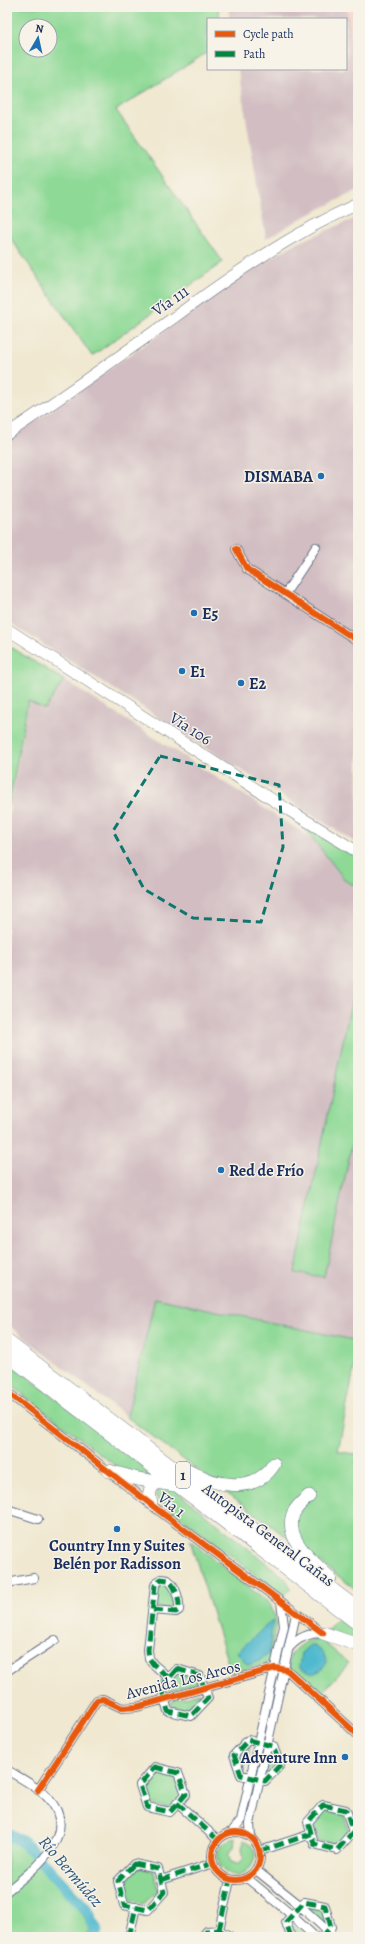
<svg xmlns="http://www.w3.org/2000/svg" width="365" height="1944" font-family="Alegreya,serif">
<rect width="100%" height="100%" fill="#f7f3e8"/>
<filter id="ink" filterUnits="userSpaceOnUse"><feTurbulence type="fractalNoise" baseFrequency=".025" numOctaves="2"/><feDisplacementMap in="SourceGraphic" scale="8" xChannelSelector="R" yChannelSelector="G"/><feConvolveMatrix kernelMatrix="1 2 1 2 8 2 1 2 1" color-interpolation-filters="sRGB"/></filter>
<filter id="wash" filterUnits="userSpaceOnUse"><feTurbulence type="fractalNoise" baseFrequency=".012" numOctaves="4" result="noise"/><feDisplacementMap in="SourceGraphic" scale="16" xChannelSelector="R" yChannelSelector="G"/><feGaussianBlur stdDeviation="0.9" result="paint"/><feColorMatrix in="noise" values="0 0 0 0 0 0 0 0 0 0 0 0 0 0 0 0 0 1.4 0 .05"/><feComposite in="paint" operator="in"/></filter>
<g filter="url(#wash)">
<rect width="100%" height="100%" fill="#f0e8d0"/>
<path fill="#f7d0ca" d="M347 7H358V105L354 67Z"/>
<path fill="#d2bec2" d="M228 7H347L358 105V190L298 220 266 239 238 69H346V19H230Z
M358 217V844L7 621V441L253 269 293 245Z
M64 680 358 868V1341L156 1298 127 1417 7 1324V824L29 701 45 708Z"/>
<path fill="#8dd995" stroke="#54847a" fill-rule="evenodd" d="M7 7H218L220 19H208V52L116 110 223 262 92 356 7 233ZM26 26H50V50H26Z
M7 645 64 680 45 709 28 701 9 805H7Z
M300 822 358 858 357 884H350L345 880Z
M358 969V1115L324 1277 295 1273Z
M155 1298 358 1341V1364H355L338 1451 358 1455 356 1463 358 1466V1591L127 1417Z
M7 1361 160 1478 122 1471 7 1382Z
M157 1485 174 1489 285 1578 291 1588 283 1596 156 1498Z
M190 1540 270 1604 277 1623 269 1663 231 1673Z
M165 1582 172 1588 175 1609 155 1607 158 1585Z
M338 1618 358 1632V1642L327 1630Z
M312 1640H321L349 1663 319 1696C311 1688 300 1681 293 1672 281 1657 299 1643 312 1640Z
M178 1674 196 1678 198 1681 196 1684 169 1691 166 1689 167 1686Z
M199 1693 203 1695V1698L189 1711 174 1707 171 1704 172 1701Z
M249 1745 250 1747 246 1768 244 1770 238 1756Z
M269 1751H271L276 1764 265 1775Z
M157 1771 175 1775 181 1794 169 1808 151 1804 144 1786Z
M325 1810 343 1813 349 1830 337 1845 318 1841 313 1822Z
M7 1829 27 1839 37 1850 83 1915 90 1929 84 1937H7Z
M235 1838 234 1847 228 1854 231 1862 238 1864 244 1858 242 1849 244 1840C271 1854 241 1890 222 1868 218 1863 217 1857 218 1851 221 1843 227 1840 235 1838Z
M135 1867 154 1871 158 1891 143 1904 127 1899 123 1882Z
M309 1906 322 1909 326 1924H324L307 1908Z
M294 1924 309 1937H295L291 1926Z"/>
<path fill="#50b9ce" stroke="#367496" d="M273 1620 269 1654 259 1661 248 1665 237 1652Z
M310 1645H315L324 1655 327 1662C321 1675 308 1676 299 1667L301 1653Z"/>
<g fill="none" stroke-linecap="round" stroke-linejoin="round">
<path stroke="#50b9ce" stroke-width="12" d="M7 1833 24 1843 87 1910 97 1931 92 1937"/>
</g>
</g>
<g filter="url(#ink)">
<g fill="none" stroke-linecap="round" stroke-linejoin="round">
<g stroke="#667086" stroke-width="10">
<path id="minor" d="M236 549 247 569 358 641
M285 594 316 547
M7 1392 158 1510 323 1633
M7 1509 38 1519
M7 1583 34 1578
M153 1610 176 1612 179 1610C180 1601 176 1586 168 1580L161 1579 155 1585 148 1650 149 1658 153 1664 169 1678
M289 1648C298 1637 309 1633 323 1633
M177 1669 200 1676 208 1698 191 1716 168 1711 161 1687Z
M7 1671 55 1640
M248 1740 273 1746 280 1765 265 1781 241 1775 234 1755Z
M155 1767 178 1773 186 1794 170 1812 147 1807 140 1785Z
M7 1770C20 1778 37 1786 48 1798 82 1834 33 1870 7 1891
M38 1790 97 1700 103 1699 122 1708 137 1707 275 1668 287 1670 358 1735
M177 1803 218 1840
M323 1805 346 1810 353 1832 337 1850 314 1844 308 1822Z
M212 1856a24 24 0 1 1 48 0a24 24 0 1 1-48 0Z
M231 1833 241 1820 284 1626 281 1602
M251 1837 250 1824 296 1614
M260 1851 311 1834
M134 1864 158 1869 164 1892 148 1910 124 1905 118 1881Z
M256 1870 296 1902 334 1937
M247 1878 288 1912 315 1937
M161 1880 213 1863
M219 1930 230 1880
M129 1937 136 1907
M202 1937 207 1931 219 1930 231 1937
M291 1937 286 1922 304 1902 325 1906 331 1927 322 1937"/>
</g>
<g stroke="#667086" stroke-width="12">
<path id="secondary" d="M7 434C64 396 120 356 176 316 234 274 292 233 358 204
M7 629 287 809 358 852"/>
</g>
<g stroke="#667086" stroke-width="14">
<path id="trunk" d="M7 1341 358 1609
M7 1355 358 1624
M188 1470C214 1486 255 1495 274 1464
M109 1471 138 1479 174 1485
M309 1496C303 1501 296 1507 293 1514 284 1540 314 1563 330 1578
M151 1503C148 1494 149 1485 160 1482
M323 1633 358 1645"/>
</g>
<use href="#minor" stroke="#fff" stroke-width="8"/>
<use href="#secondary" stroke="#fff" stroke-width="11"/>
<use href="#trunk" stroke="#fff" stroke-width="13"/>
<path stroke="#00873e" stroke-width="5" stroke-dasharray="10 5" stroke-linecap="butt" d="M153 1610 176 1612 179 1610C180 1601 176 1586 168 1580L161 1579 155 1585 148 1650 149 1658 153 1664 169 1678
M177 1669 200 1676 208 1698 191 1716 168 1711 161 1687Z
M248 1740 273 1746 280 1765 265 1781 241 1775 234 1755Z
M155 1767 178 1773 186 1794 170 1812 147 1807 140 1785Z
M177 1803 218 1840
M323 1805 346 1810 353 1832 337 1850 314 1844 308 1822Z
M260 1851 311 1834
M134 1864 158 1869 164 1892 148 1910 124 1905 118 1881Z
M161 1880 213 1863
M219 1930 230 1880
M129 1937 136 1907
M202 1937 207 1931 219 1930 231 1937
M291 1937 286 1922 304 1902 325 1906 331 1927 322 1937"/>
<g stroke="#f7f3e8" stroke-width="8">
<path id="cycleway" d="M236 549 247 569 358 641
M7 1392 158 1510 323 1633
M38 1790 97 1700 103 1699 122 1708 137 1707 275 1668 287 1670 358 1735
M212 1856a24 24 0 1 1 48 0a24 24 0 1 1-48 0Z"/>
</g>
<use href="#cycleway" stroke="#e8590c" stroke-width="6"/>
</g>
</g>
<path fill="none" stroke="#0f766e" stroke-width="3" stroke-dasharray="8 5" stroke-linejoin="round" d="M160 756 279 785 283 847 261 922 193 918 144 889 113 831Z"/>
<g fill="#1f6fb2" stroke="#f7f3e8" stroke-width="1.5">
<circle cx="321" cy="476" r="4"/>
<circle cx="194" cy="613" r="4"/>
<circle cx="182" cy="671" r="4"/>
<circle cx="241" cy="683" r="4"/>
<circle cx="221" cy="1170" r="4"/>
<circle cx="117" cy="1529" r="4"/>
<circle cx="345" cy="1757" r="4"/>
</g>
<g text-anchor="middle" stroke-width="3" stroke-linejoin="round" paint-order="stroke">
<rect fill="#f7f3e8" stroke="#5d6a87" stroke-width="1" x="176" y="1462" width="14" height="26" rx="3"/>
<g font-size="15" font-weight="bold" fill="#1b2f5e">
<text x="183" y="1480">1</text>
</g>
<g font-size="16" fill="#1b2f5e" stroke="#f7f3e8">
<text transform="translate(170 300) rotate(-35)" y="6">Vía 111</text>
<text transform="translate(191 728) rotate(33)" y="6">Vía 106</text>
<text transform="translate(172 1504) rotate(39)" y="6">Vía 1</text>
<text transform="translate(269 1534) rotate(37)" y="6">Autopista General Cañas</text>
<text transform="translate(183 1679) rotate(-14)" y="6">Avenida Los Arcos</text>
</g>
<g font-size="16" font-weight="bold" fill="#1b2f5e" stroke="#f7f3e8" text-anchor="start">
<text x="313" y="482" text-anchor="end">DISMABA</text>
<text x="202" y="619">E5</text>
<text x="190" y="677">E1</text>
<text x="249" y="689">E2</text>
<text x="229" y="1176">Red de Frío</text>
<text x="117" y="1551" text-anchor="middle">Country Inn y Suites<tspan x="117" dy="18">Belén por Radisson</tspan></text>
<text x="337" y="1763" text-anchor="end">Adventure Inn</text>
</g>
<g font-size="17" font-style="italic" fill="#2b5880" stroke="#f7f3e8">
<text transform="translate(71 1871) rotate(49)" y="6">Río Bermúdez</text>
</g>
</g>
<rect width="365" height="1944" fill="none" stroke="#f7f3e8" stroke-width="24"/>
<rect x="207" y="18" width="140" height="52" fill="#f7f3e8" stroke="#9fa5b1"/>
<rect x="215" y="31" width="20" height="6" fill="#e8590c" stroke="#9fa5b1"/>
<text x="243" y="38" font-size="12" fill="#1b2f5e">Cycle path</text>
<rect x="215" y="51" width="20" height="6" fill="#00873e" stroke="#9fa5b1"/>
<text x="243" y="58" font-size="12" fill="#1b2f5e">Path</text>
<g transform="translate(38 38) rotate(9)"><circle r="19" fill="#f7f3e8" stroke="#9fa5b1"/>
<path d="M0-3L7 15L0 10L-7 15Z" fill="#1f6fb2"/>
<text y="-6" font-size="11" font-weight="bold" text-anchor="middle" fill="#1b2f5e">N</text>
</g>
</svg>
